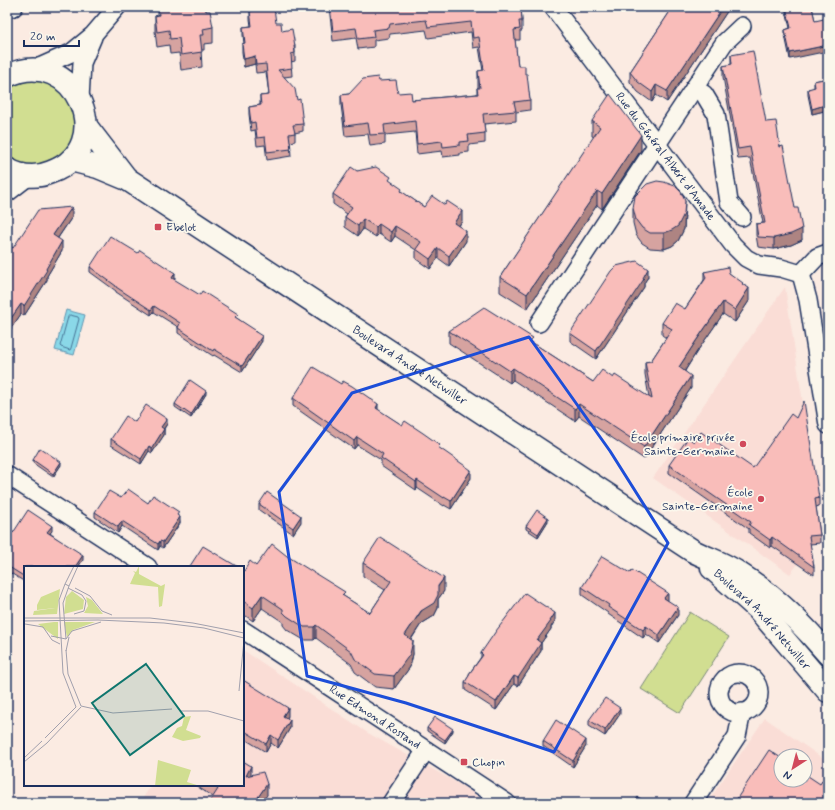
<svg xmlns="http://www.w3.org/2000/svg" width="835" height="810" font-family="Mynerve,sans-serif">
<rect width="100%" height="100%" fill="#fbebe2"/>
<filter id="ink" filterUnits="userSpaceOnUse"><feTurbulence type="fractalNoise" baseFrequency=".025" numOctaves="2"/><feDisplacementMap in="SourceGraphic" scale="8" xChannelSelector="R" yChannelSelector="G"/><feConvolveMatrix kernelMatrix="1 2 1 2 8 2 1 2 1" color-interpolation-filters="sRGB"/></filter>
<g filter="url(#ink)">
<path fill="#faddd6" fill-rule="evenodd" d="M785 287 819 506 815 507 820 543 809 545 814 575 798 564 790 574 653 478Z
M243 650 368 733 459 784 488 803H140L151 785H243Z
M765 718 828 762V803H707ZM781 756H805V780H781Z"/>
<path fill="#d1de91" stroke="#768678" d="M41 79 64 91 76 114 74 140 67 151 45 165 32 166 19 164 7 157V88L15 83Z
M690 612 729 637 680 713 641 689Z"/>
<path fill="#8ad8e8" stroke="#5e94b1" d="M66 310 85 315 74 355 55 350Z"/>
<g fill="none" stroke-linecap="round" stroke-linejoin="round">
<path stroke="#477395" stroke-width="1" d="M70 315 78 317 79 319 71 348 70 350 61 347 60 346 68 317Z"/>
<g stroke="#1b2f5e" stroke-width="20">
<g id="minor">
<path id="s1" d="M553 7 733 245 746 258 759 265 781 268 801 274"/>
<path d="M7 8 14 7"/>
<path d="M33 70 71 53 93 35 117 7"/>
<path d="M694 88 704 94 716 114 729 202 742 217"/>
<path d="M80 99 82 63 93 37"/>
<path d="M7 193 29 176"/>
<path d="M801 274 808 300 828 425"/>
<path d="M801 274 817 257 828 253"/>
<path d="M539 323 724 43 742 26"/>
<path d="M7 475 148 567"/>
<path id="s2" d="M243 630 507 803"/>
<circle cx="739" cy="693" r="20"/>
<path d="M391 803 426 750"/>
<path d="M693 803 737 736 742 712"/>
</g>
</g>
<g stroke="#1b2f5e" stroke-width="25">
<g id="secondary">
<path d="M7 76C75 43 120 147 51 172 37 178 21 177 7 169"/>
<path d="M86 126 126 178"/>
<path id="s3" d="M71 160 98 167 127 179 693 551C709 559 726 564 740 574 775 596 802 623 828 654"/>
<path id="s4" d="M712 568 758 609 828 691"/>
</g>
</g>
<use href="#minor" stroke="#fbf7ec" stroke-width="17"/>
<use href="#secondary" stroke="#fbf7ec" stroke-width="22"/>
</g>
<path fill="#d6a3a0" stroke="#1b2f5e" d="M158 7H205L206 11 213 27V43L204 44V50H201L202 67 181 70 179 53 170 54 169 45 157 47 155 31V16L158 15Z
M329 7H521L522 21V31H520V40H515L518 66 525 74 530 100V110L516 112V121L484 124 485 133V143L469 145V152L460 153V155L443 157 442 151 417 154 415 132 385 135V144L370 146 368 134 345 136 341 105V95L349 94 379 81 398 93 412 100 477 94V88H478V71H483L479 47 473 48 471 32 428 38 426 30 390 34 389 38 374 40V47L358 49 356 38 333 41Z
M673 7H730L667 102 656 95 652 102 638 92 630 82V72Z
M785 7H812L815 21 790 59 785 35V30L790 28Z
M250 11 276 23 295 46V61L291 62 292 76 284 77 303 124V131L295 133V141L290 142 291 156 267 160 265 145 257 146 255 130 251 131 249 114V107L260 105V96L269 95 266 72 256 73 255 64 244 67 242 52V44H244L243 35V27L251 26 250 19Z
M731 55 766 122 780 147 802 240 791 245 774 249 758 247 756 235V224L763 223 750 158 738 159 723 77V66L731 65Z
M828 78V110L812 114 808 95V89L814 88V81Z
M592 121 641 150 602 209 597 205 527 309 500 292V277L594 137 592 136Z
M357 171 391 182 402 192 424 207 462 221 459 226 466 241 449 266 438 258 430 269 416 259V250L395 236 391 242 379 234 376 237 363 229 358 236 345 227V217L347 214 333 204V194Z
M633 208 685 216 684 229 678 241 672 246 664 249 650 248 642 243 636 235 633 223Z
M72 217 58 238 62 251 47 276V280L24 316 21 314 7 334V343V250L13 248Z
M90 267 175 278 174 280 238 319 255 331 262 341 242 372 214 355 213 356 178 333V327L154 312 151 315 116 292V291L90 272Z
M704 272 729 273 743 285 749 301 735 322 723 314 696 353 685 371 691 388 644 459 579 416 575 421 513 380 510 383 449 343V331L533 343 593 382 613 378 649 397 645 374V362L651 361 666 338 662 335V323L685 309 704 280Z
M648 277 644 283V287L596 359 570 341V333Z
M206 394 191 418 175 407V404Z
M293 398 378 410 440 449 471 478 451 509 444 505V506L417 488 416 490 381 466V460L357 445 354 449 293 406Z
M135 422 167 424 164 429V435L152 453 149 451 141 464 111 445V439Z
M694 442 819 498V506L816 507 820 535V543L810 544 814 567V575L772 546 770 548 749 533V529L669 473V465Z
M33 460 61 465 53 477 33 463Z
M121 498 148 503 179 517 180 523 163 548 160 546 158 550 122 526 118 533 95 517V512Z
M259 504 301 522 293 534 259 510Z
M548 521 538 537 526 529V526Z
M52 531 50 533 83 560 78 567H25V582L9 572 7 575 13 533Z
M287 556 345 597 370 613 385 590 363 576V563L444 591 438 599V608L434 616 421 624 411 640 413 654 410 667 394 689 375 687 355 672 351 664 316 638 314 640H304L287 630 283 625V622L262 608 253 621 243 614V570L244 571 256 566Z
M582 587 668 601 678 615 659 643 646 634 643 638 608 614V613L582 595Z
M555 621 551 627V629L541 643V651L518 686 514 684 496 710 465 690V682L469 676V674L481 657V653Z
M243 680 288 716 287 718 290 728 278 748 271 743 266 752 243 738Z
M620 714 605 736 589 726V720Z
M427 728 453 731 445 743 427 731Z
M543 741 586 746 573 767 543 746Z
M251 774 267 795 213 797 195 785H243Z"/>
<path fill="#ae8482" stroke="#1b2f5e" d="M723 7H730L667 102V91Z
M828 45V51L790 59V53Z
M255 56V64L244 67V59Z
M656 85V95L652 102V92Z
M828 104V110L812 114V109Z
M641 135V150L602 209V194Z
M597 191V205L527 309V294Z
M685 201 684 229 678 241 672 246 664 249V233Z
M72 207V217L53 245V235Z
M462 211V221L454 233V223Z
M363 219V229L358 236V226Z
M379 224V234L376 237V227Z
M395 226V236L391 242V232Z
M802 229V240L791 245 774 249V238Z
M466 231V241L449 266V256Z
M62 241V251L47 276V280L24 316V306Z
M438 248V258L430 269V259Z
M648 269V277L644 283V287L596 359V351Z
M175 273V278L172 284V278Z
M749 288V301L735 322V310Z
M723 302V314L696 353 679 380V367L696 341Z
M21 304V314L7 334V343V324Z
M154 306V312L151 315V310Z
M262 336V341L242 372V366Z
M513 368V380L510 383V371Z
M691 376V388L644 459V447Z
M206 391V394L191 418V415Z
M378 404V412L376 408Z
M579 404V416L575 421V409Z
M167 419V424L161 432V427Z
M164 429V435L152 453V448Z
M357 437V445L354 449V441Z
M149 446V451L141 464V459Z
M61 462V465L53 477V474Z
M471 470V478L451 509V501Z
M417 480V488L416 490V482Z
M301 516V522L293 534V528Z
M180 517V523L163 548V542Z
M548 518V521L538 537V534Z
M122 521V526L118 533V527Z
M52 526V531L47 537V532Z
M772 537V546L770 548V540Z
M160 541V546L158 550V544Z
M83 555V560L78 567H75Z
M9 567V572L7 575V570Z
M444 578V591L438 599V608L434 616 421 624 405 648V635Z
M668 593V601L664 598Z
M262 595V608L253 621V608Z
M678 607V615L659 643V635Z
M555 613V621L551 627V629L541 643V651L518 686V678L537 640Z
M316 625V638L314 640V627Z
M646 626V634L643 638V630Z
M413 641V654L410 667 394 689V676Z
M514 676V684L496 710V702Z
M288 708V716L283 724V716Z
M620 708V714L605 736V730Z
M290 720V728L278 748V740Z
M453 729V731L445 743V740Z
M271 735V743L266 752V744Z
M586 740V746L573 767V761Z
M9 741V747L7 750V744Z
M251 766V777L246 776Z
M267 784V795L261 803H254Z"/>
<path fill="#f9bdba" stroke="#1b2f5e" d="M158 7H205L206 11H210L213 27 203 29 204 35H200L202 52 181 55 179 38 170 39 169 30 157 32 155 16 159 15Z
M330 7H521L522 21H519L520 29 514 30 518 66H525V74H527L530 100 514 102 516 111 483 114 485 133 468 135 469 141 460 142V145L443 147 442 141 417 144 415 121 384 125 385 134 370 135 368 123 345 126 341 95 349 94 363 79 378 77 379 81 396 80 398 93 411 92 412 100 478 94 477 88H480L478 71 484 70 479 37 473 38 471 22 428 27 426 20 390 24 389 28 373 30 374 37 358 39 356 28 333 31Z
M673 7H723L667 91 656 85 652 92 638 82 630 72Z
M786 7H812L815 21 828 18V45L790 53 785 30 791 28Z
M274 8 276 23H281L282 31 292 29 295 46H294L295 53 291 54 292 68 278 70 295 89 297 100 300 99 303 124 293 125 295 133 289 134 291 149 267 152 265 137 257 138 255 122 251 123 249 107 261 105 260 96 269 95 266 64 256 65 255 56 244 59 242 44 245 43 243 27 252 26 250 11Z
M753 51 766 122 776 121 780 147 783 146 795 208H798L802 229 791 234 774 238 758 237 756 224 765 223 750 147 738 149 723 66 732 64 731 55Z
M828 78V104L812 109 808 89 815 87 814 81Z
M610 94 641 135 602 194 597 191 527 294 500 277 600 127 592 121Z
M351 167 357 171 376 167 391 177 389 180 402 189 401 191 424 207 432 196 445 205 447 201 462 211 454 223 466 231 449 256 438 248 430 259 416 249 421 242 395 226 391 232 379 224 376 227 363 219 358 226 345 217 352 207 333 194Z
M657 181 664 182 675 186 681 192 685 201 684 214 678 226 672 230 664 233H650L642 228 636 220 633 208 635 196 647 184Z
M72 207 53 235 62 241 46 269 47 270 24 306 21 304 7 324V250L10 246 13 248 38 210Z
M110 236 138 253 140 250 149 256 175 273 172 278 200 295 202 291 216 300 238 314 235 317 255 330 254 331 262 336 242 366 214 349 213 351 178 328 180 323 154 306 151 310 116 287V286L90 267Z
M637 261 648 269 643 278 644 279 596 351 570 333 611 271 616 266Z
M728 267 729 273 743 283 742 284 749 288 735 310 723 302 696 341 679 367 691 376 644 447 579 404 575 409 513 368 510 371 449 331 484 307 533 338 530 341 593 382 602 370 613 378 615 375 652 399 645 362 651 361 672 329 662 323 675 303 685 309 706 278 704 272Z
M313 367 341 384 343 381 352 386 378 404 376 408 402 425 405 421 423 433 440 445 438 447 471 470 451 501 444 497V498L417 480 416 482 381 458 383 454 357 437 354 441 293 398Z
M190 380 206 391 191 415 175 404Z
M804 401 819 498 815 499 820 535 809 536 814 567 772 537 770 540 749 525 751 522 669 465 688 438 694 442 701 432 753 468 791 414 796 418Z
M146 405 167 419 161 427 164 429 152 448 149 446 141 459 111 439 126 416 135 422Z
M40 448 61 462 53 474 33 460Z
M128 489 148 503 153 495 179 512 177 515 180 517 163 542 160 541 158 544 122 521 118 527 95 512 109 491 121 498Z
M267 492 301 516 293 528 259 504Z
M28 510 52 526 47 532 83 555 75 567H53L51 566 50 567H25V577L9 567 7 570V533L9 530 13 533Z
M537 510 548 518 538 534 526 526Z
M380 537 444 578 438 586V595L434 603 421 611 405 635 413 641 410 654 394 676 375 674 355 659 351 651 316 625 314 627H304L287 616 283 612V609L262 595 253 608 243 601V570L244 571 250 561 256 566 272 544 287 556 345 592 342 595 370 613 391 581 363 563Z
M203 546 238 567H191L190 566Z
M602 556 630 573 632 570 668 593 664 598 678 607 659 635 646 626 643 630 608 607 609 605 582 587Z
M525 593 555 613 550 621H551L537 640 541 643 518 678 514 676 496 702 465 682 470 674H469L483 655 481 653 496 631Z
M243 680 288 708 283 716 290 720 278 740 271 735 266 744 243 730Z
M605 698 620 708 605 730 589 720Z
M435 717 453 729 445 740 427 728Z
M556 720 586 740 573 761 543 741Z
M769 750 781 758V780H805V774L820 784 828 772V803H734Z
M243 761 251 766 246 776 263 772 267 784 254 803H209L218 789 212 785H243Z
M638 797 647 803H634Z"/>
</g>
<path fill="none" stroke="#1d4ed8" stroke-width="3" stroke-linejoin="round" d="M529 337 610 451 668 543 554 752 406 703 307 676 279 492 352 393Z"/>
<g fill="#d1495b" stroke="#fbf7ec" stroke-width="1.5">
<rect x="154" y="223" width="8" height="8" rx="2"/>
<circle cx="743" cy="444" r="4"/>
<circle cx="761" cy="499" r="4"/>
<rect x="460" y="758" width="8" height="8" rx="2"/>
</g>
<g text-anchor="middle" stroke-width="3.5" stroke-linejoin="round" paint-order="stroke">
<g font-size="12" fill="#1b2f5e" stroke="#fbf7ec">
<text dy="4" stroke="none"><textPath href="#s1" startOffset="187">Rue du Général Albert d'Amade</textPath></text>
<text dy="4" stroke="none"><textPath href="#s3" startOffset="398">Boulevard André Netwiller</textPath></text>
<text dy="4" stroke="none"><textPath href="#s4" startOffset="72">Boulevard André Netwiller</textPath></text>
<text dy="4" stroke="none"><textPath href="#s2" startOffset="158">Rue Edmond Rostand</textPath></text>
</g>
<g font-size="12" fill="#1b2f5e" stroke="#fbf7ec" text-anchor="start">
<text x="166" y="231">Ebelot</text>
<text x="735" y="441" text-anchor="end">École primaire privée<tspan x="735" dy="14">Sainte-Germaine</tspan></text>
<text x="753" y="496" text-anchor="end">École<tspan x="753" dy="14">Sainte-Germaine</tspan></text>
<text x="472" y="766">Chopin</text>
</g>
</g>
<g transform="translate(24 566)">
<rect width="220" height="220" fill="#fbebe2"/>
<path d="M115 0V8L137 20 141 18 138 40 135 41 134 21 106 18 111 7 109 5 112 6ZM36 23 33 48 9 49 10 45 31 42 13 44V39L17 31ZM48 25 60 34 59 43 40 48 42 31ZM62 31 68 34 79 48 60 47 64 40ZM34 56V73L14 58 30 56ZM40 56H71L49 64 43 71ZM167 150 162 164 177 170 176 172 159 175 148 171 153 162 158 160 160 151ZM134 194 167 204 163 216 176 220H131Z" fill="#d1de91"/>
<path fill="none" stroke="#a1a0ad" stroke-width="1" d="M41 18 50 0M45 20 54 0M44 22 58 29 62 35 60 45 50 48M51 22 66 30 78 45 88 49M0 52H126L169 57 220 67M0 55 74 54 140 57 180 62 220 72M1 58 19 61 28 74 36 78M27 70 42 73 48 65 77 56M42 73 39 37 45 20 41 18 35 34 39 107 52 141M42 84 44 108 57 140M42 85 45 71M215 125 220 74M57 140 89 147 148 143M156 145H184L220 155M21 172 52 141M0 192 18 175M0 196 23 177 57 141"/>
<path fill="#0f766e" fill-opacity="0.15" stroke="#0f766e" stroke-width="2" d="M122 98 160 150 106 189 68 137Z"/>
<rect width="220" height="220" fill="none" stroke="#1b2f5e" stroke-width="2"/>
</g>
<rect width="835" height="810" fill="none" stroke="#fbf7ec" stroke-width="24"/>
<rect x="12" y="12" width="811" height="786" fill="none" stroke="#1b2f5e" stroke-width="1.5" filter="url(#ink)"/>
<g transform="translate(793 768) rotate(216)"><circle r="19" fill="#fbf7ec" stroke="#a1a7b3"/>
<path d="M0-3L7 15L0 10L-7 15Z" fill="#d1495b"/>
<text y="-6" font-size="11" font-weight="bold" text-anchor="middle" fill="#1b2f5e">N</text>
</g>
<path d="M24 40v6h55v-6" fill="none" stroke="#1b2f5e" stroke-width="2"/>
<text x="30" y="40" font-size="12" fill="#1b2f5e" stroke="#fbf7ec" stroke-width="3" paint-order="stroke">20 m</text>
</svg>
